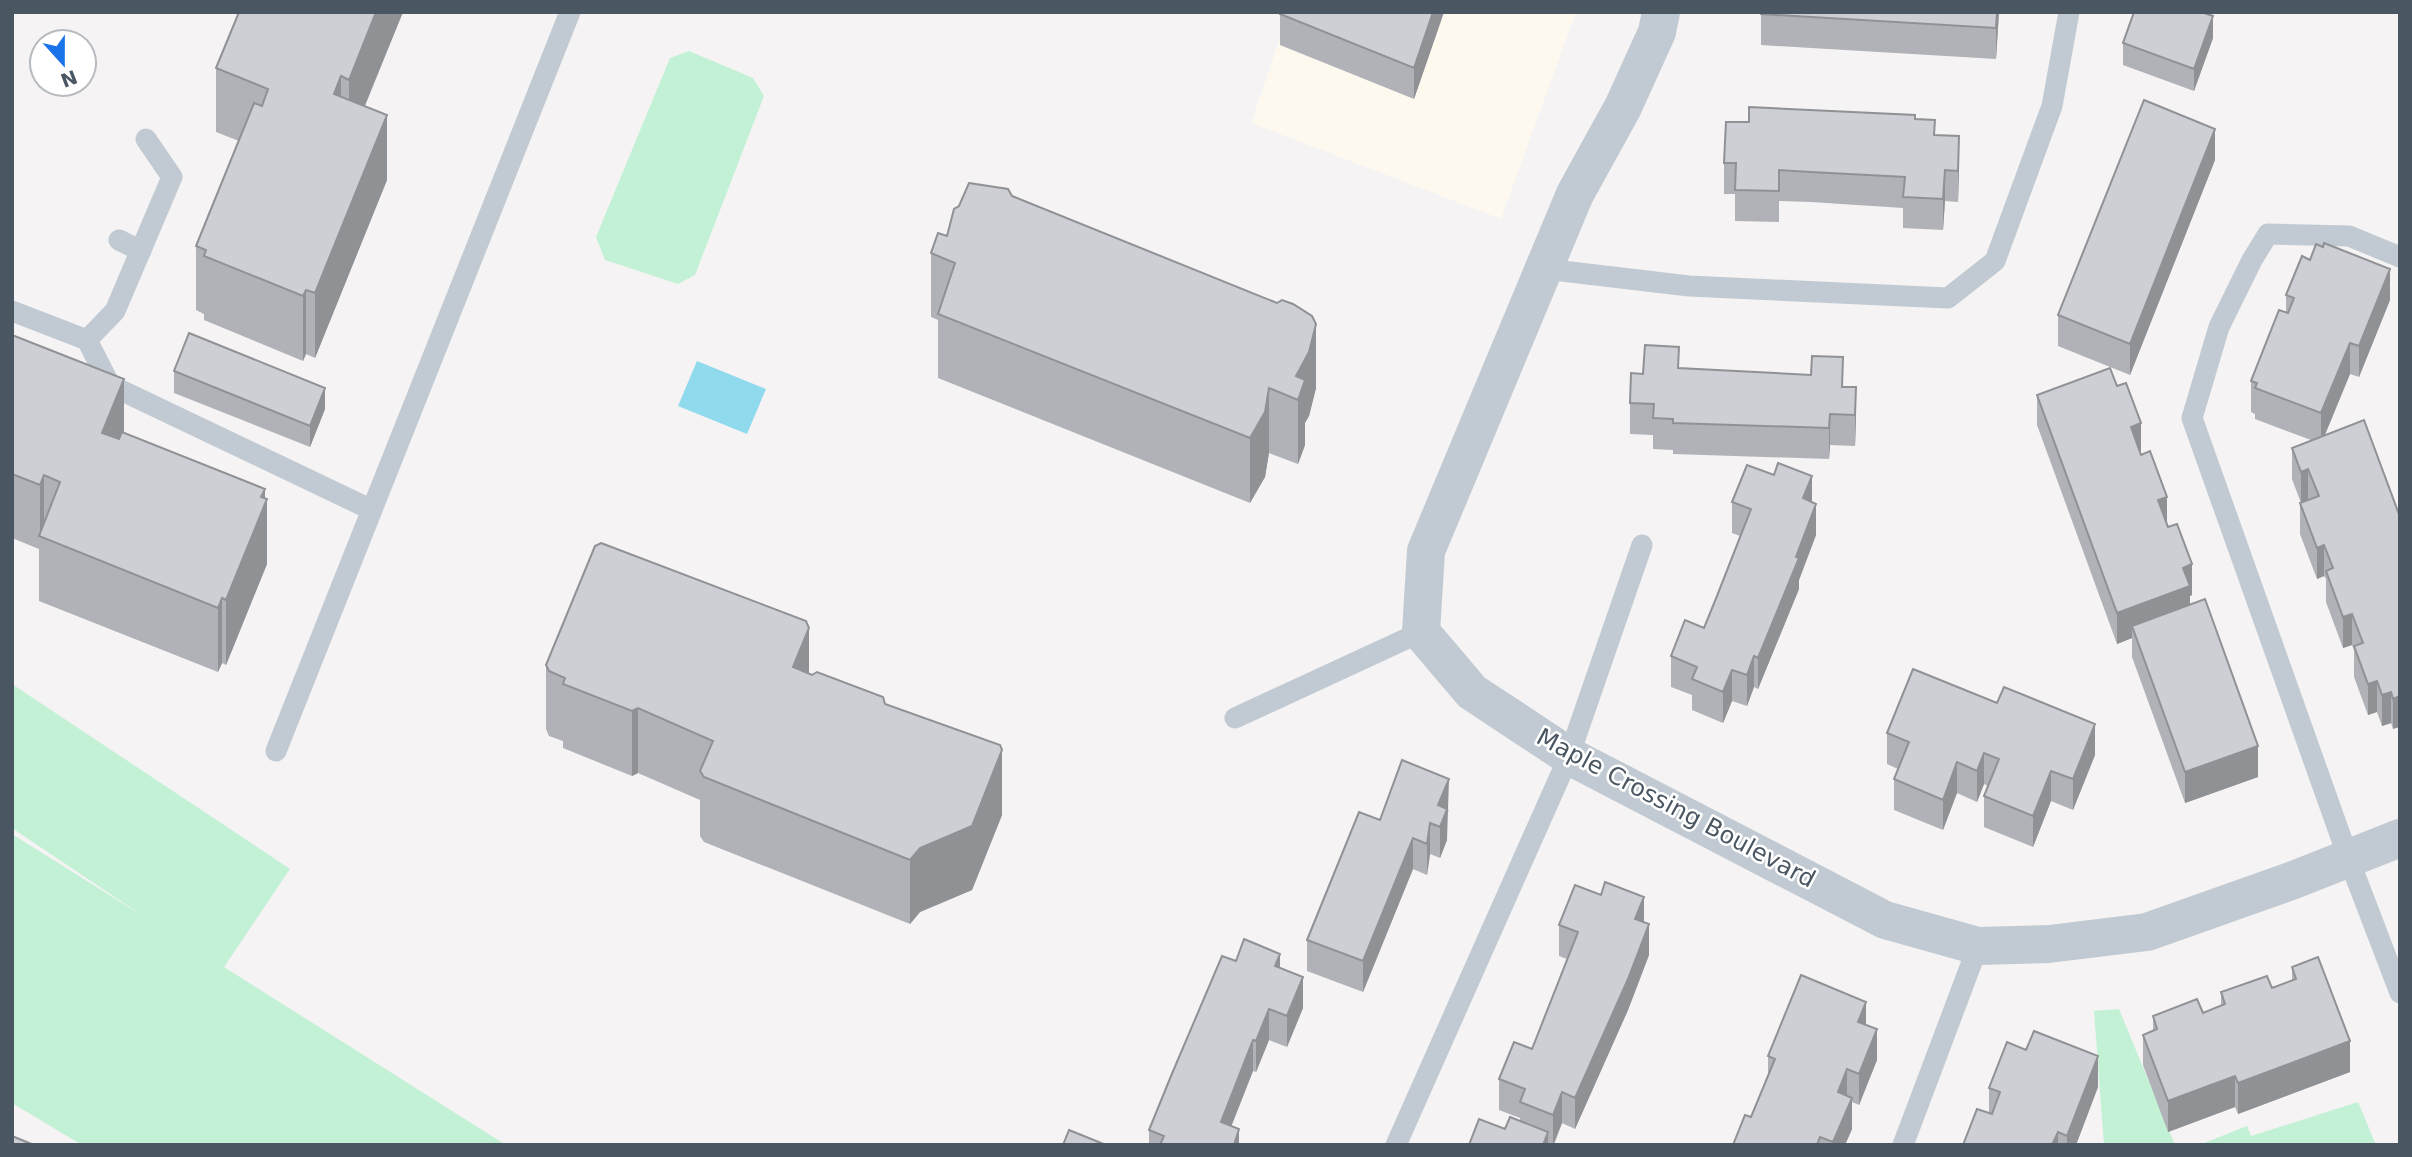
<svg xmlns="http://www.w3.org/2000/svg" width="2412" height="1157" font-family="'DejaVu Sans',sans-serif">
<rect width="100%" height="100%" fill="#f5f3f3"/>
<path fill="#fdf9ef" d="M1289 12H1576L1501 219 1251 123Z"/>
<path fill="#c3f1d5" d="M689 51 753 78 764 96 695 275 678 284 605 260 596 237 670 58Z
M12 684 290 869 224 967 506 1145H82L12 1103V834L143 916 12 828Z
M2119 1009 2175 1145H2104L2094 1011Z
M2358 1102 2376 1145H2199L2247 1126 2251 1136Z"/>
<path fill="#90daee" d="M697 361 766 389 747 434 678 406Z"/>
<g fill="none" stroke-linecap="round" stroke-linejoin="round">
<path stroke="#c1cad2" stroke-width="21" d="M119 240 141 251
M2400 257 2349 236 2268 234 2252 260 2219 327 2192 418 2348 857 2400 993
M1545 269 1689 286 1948 298 1995 261 2052 106 2069 12
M12 311 87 340 110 385 372 510
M87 340 115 311 172 177 146 139
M1235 718 1421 632
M276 751 570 12
M1396 1145 1569 756 1642 545
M1903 1145 1978 946"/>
<path stroke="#c1cad2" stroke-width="38" d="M1661 12 1657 32 1623 107 1575 194 1426 551 1421 632 1472 692 1569 756 1885 920 1978 946 2049 944 2147 932 2291 881 2400 838"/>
</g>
<path fill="#b0b2b7" d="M403 12 365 106 387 180 315 358 306 354 303 361 204 320V314L196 310V246L239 141 216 132V68Z
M1444 12 1414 99 1280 45V14Z
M1761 12H1999L1996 59 1761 45Z
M2213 38 2194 91 2123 65V43Z
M1915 119 1935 135 1959 167 1958 202 1945 201 1943 230 1903 228V208L1811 202 1779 201V222L1735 221V194H1724V163Z
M2215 160 2130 375 2058 346V315Z
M1012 196 1316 388 1309 416 1305 423V445L1298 464 1269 453 1265 477 1250 503 938 378V320L931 317V253L947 236 959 206Z
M2286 295 2390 300 2359 377 2350 374 2325 435 2400 517 2393 729 2391 723 2382 726 2377 712 2368 715 2354 677V650L2352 645 2343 648 2326 602V579L2324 576 2317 579 2300 534V503H2301L2292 479V448L2311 440 2255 419V414L2251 412V381L2286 312Z
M12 335 124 433 265 499 267 564 226 665 222 663 218 672 39 601V549L12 538Z
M1679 368 1843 387 1856 418 1855 446 1830 445 1829 459 1673 454V450L1653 449V435L1630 434V403L1643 374Z
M174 371 325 409 310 447 174 393Z
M2037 395 2141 454 2192 595 2190 596V604L2258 777 2185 803 2132 657V638L2117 644 2037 425Z
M1732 502H1812L1816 535 1799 580V589L1758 689 1754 687 1747 706 1732 701 1723 723 1692 710V695L1671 687V656L1704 628 1740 536 1732 533Z
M546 665 809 673 885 704 1002 815 972 890 920 912 910 924 704 842 700 836V800L638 773 632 776 563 748V741L549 736 546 729Z
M1887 733 2095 755 2073 810 2051 801 2033 847 1984 827V796L1988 786 1984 784 1977 802 1957 793 1943 830 1894 810V779L1898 769 1887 764Z
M1449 810 1447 814V840L1440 858 1430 854 1427 875 1413 869 1363 992 1307 971V940L1380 820Z
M1644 922 1649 955 1628 1010 1575 1129 1562 1123 1554 1145H1548L1505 1129 1520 1121V1118L1499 1110V1079L1532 1049 1567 959 1559 956V925Z
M1236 961 1280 968 1303 1008 1287 1047 1269 1040 1256 1072 1253 1071 1231 1126 1239 1145H1149V1130Z
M2292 967 2350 1072 2238 1114 2235 1107 2168 1132 2143 1065V1035L2153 1031V1016L2203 1013 2221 1006V992L2272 988 2292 980Z
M1866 1025 1877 1060 1859 1105 1852 1102V1129L1845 1145H1733L1751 1117 1768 1076V1056Z
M2098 1087 2076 1145H1963L1989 1113V1088Z"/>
<path fill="#909195" d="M376 12H403L349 144V80Z
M1433 12H1444L1414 99V68Z
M1997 12H1999L1996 59V28Z
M2213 16V38L2194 91V69Z
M341 76V141L334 94Z
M387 115V180L315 358V293Z
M2215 129V160L2130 375V344Z
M1959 136V167L1958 202V171Z
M1945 170V201L1943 230V199Z
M2390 269V300L2359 377V346Z
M306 290V354L303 361V296Z
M1316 324V388L1309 416 1305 423V445L1298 464V400L1296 376Z
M2350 343V374L2321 444V413Z
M124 379V444L102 433Z
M1856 387V418L1855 446V415Z
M325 388V409L310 447V426Z
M1269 388V453L1265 477 1250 503V438Z
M1830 414V445L1829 459V428Z
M2141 423V454L2131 427Z
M2308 469V500L2301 503V472Z
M44 475V539L40 537V485Z
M1812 476V507L1803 498Z
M265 489V503L267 499V564L226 665V600Z
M2167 497V528L2158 500Z
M1816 504V535L1799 580V589L1758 689V658Z
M2324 545V576L2317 579V548Z
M2192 564V595L2190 596V617L2132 626V638L2117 644V613L2183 568Z
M222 598V663L218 672V608Z
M2352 614V645L2343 648V617Z
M809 628V692L793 667Z
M1754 656V687L1747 706V675Z
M1732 670V701L1723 723V692Z
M2377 681V712L2368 715V684Z
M2391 692V723L2382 726V695Z
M2400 696V727L2393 729V699Z
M638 708V773L632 776V711Z
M2095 724V755L2073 810V779Z
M2258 746V777L2185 803V772Z
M1002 750V815L972 890 920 912 910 924V860Z
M1984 753V784L1977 802V771Z
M1957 762V793L1943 830V800Z
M2051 771V801L2033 847V816Z
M1449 779 1447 840 1440 858V827L1438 805Z
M1430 823V854L1427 875V844Z
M1413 838V869L1363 992V961Z
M1644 897V928L1635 919Z
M1649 924V955L1628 1010 1575 1129V1098Z
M1280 954V985L1275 966Z
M1303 977V1008L1287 1047V1016Z
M1866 1002V1033L1858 1022Z
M1269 1009V1040L1256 1072V1041Z
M1877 1029V1060L1859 1105V1074Z
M1253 1040V1071L1224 1145 1221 1122Z
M2350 1041V1072L2238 1114V1083Z
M2098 1056V1087L2076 1145H2067V1136Z
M1847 1069V1100L1838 1092Z
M2235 1076V1107L2168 1132V1101Z
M1562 1092V1123L1553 1145V1115Z
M1852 1098V1129L1845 1145H1833V1142Z
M1239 1129V1145H1234Z
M1548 1132V1145H1543Z
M2058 1132V1145H2052Z"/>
<path fill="#cdcfd5" stroke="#909195" stroke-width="2" d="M239 12H376L349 80 341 76 334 94 387 115 315 293 306 290 303 296 204 256 206 250 196 246 254 103 262 106 268 89 216 68Z
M1281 12H1433L1414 68 1280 14Z
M1761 12H1997L1996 28 1761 14Z
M2134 12H2201L2213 16 2194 69 2123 43Z
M2144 100 2215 129 2130 344 2058 315Z
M1749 107 1915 115V119L1935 120 1934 135 1959 136 1958 171 1945 170 1943 199 1903 197 1905 177 1811 172 1779 170V191L1735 190 1736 163H1724L1726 122H1749Z
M969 183 1008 189 1012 196 1277 303 1282 300 1293 304 1312 316 1316 324 1309 352 1296 376 1305 380 1298 400 1269 388 1265 412 1250 438 938 314 955 263 931 253 938 233 947 236 954 209 959 206Z
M2324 243 2390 269 2359 346 2350 343 2321 413 2255 388 2257 383 2251 381 2279 310 2288 313 2294 298 2286 295 2302 256 2310 260 2316 244 2323 247Z
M189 333 325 388 310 426 174 371Z
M12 335 124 379 102 433 119 439 122 432 265 489 261 497 267 499 226 600 222 598 218 608 39 536 60 482 44 475 40 485 12 474Z
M1645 345 1679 347 1678 368 1811 375 1812 356 1843 357 1842 387H1856L1855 415 1830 414 1829 428 1673 423V419L1653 418 1654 404 1630 403 1631 373 1643 374Z
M2110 368 2117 386 2126 383 2141 423 2131 427 2141 455 2150 451 2167 497 2158 500 2168 527 2177 524 2192 564 2183 568 2190 586 2117 613 2037 395Z
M2364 420 2400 517V696L2393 699 2391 692 2382 695 2377 681 2368 684 2354 646 2363 643 2352 614 2343 617 2326 571 2333 568 2324 545 2317 548 2300 503 2319 496 2308 469 2301 472 2292 448Z
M1778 463 1812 476 1803 498 1816 504 1796 557 1799 558 1758 658 1754 656 1747 675 1732 670 1723 692 1692 679 1697 667 1671 656 1685 620 1704 628 1717 596 1751 509 1732 502 1747 465 1774 475Z
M601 543 806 621 809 628 793 667 812 675 817 672 883 697 885 704 1000 745 1002 750 972 826 920 848 910 860 704 777 700 771 713 741 638 708 632 711 563 684 565 678 549 671 546 665 595 546Z
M2205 599 2258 746 2185 772 2132 626Z
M1913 669 1997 703 2004 687 2095 724 2073 779 2051 771 2033 816 1984 796 1999 759 1984 753 1977 771 1957 762 1943 800 1894 779 1909 742 1887 733Z
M1402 760 1449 779 1438 805 1447 809 1440 827 1430 823 1427 844 1413 838 1363 961 1307 940 1359 812 1380 820Z
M1605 882 1644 897 1635 919 1649 924 1628 979 1575 1098 1562 1092 1553 1115 1520 1102 1525 1089 1499 1079 1514 1042 1532 1049 1578 932 1559 925 1575 885 1601 895Z
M1244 939 1280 954 1275 966 1303 977 1287 1016 1269 1009 1256 1041 1253 1040 1221 1122 1239 1129 1234 1145H1160L1164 1136 1149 1130 1171 1076 1222 956 1236 961Z
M2318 957 2350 1041 2238 1083 2235 1076 2168 1101 2143 1035 2157 1029 2153 1016 2197 999 2203 1013 2225 1004 2221 992 2267 976 2272 988 2296 979 2292 967Z
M1801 975 1866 1002 1858 1022 1877 1029 1859 1074 1847 1069 1838 1092 1852 1098 1833 1142 1820 1137 1817 1145H1733L1745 1115 1751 1117 1775 1059 1768 1056Z
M2034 1031 2098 1056 2067 1136 2058 1132 2052 1145H1963L1977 1109 1992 1114 2000 1092 1989 1088 2007 1042 2026 1050Z
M1510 1117 1548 1132 1543 1145H1469L1479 1119 1505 1129Z
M1069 1130 1106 1145H1063Z
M12 1136 34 1145H12Z"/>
<g text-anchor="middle" stroke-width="5" stroke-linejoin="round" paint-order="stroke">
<g font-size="24" fill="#4a5661" stroke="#fff">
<text transform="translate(1676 808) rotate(28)" y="8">Maple Crossing Boulevard</text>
</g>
</g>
<rect width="2412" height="1157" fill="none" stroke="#4a5661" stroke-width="28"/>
<g transform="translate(63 63) rotate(159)"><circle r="33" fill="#ffffff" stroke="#b7bbc0" stroke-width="2"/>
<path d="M0-5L12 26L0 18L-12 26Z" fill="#1a73e8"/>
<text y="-10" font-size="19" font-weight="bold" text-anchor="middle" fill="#4a5661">N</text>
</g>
</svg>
